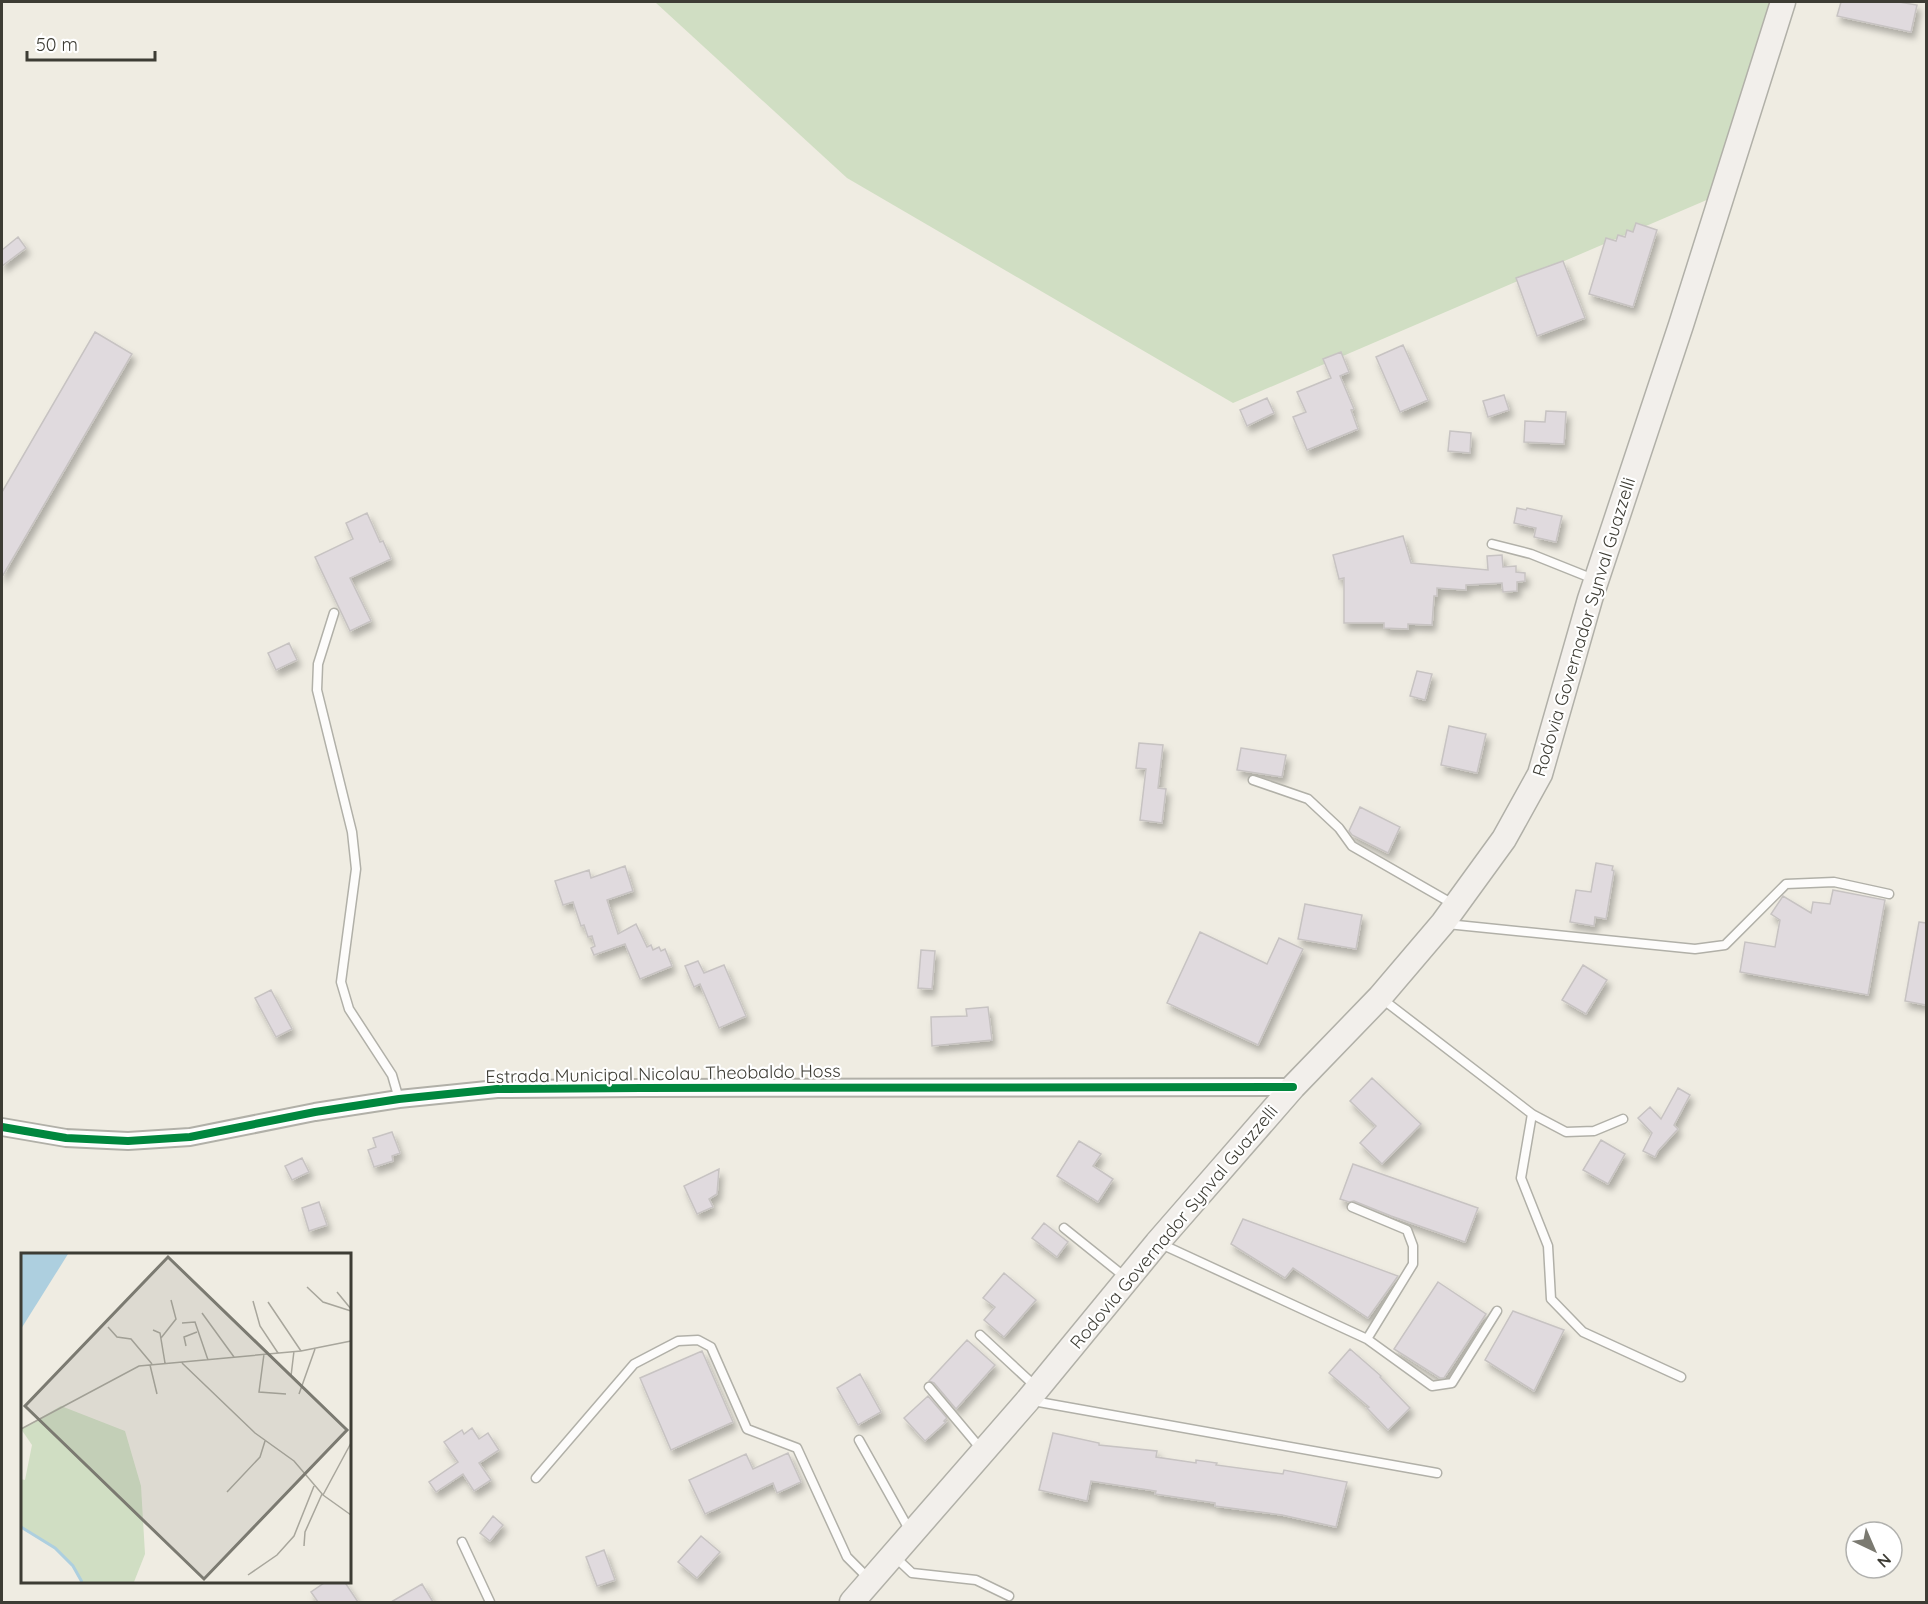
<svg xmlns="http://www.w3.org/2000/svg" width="1928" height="1604" font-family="Quicksand,sans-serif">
<defs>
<filter id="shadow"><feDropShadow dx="3.5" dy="6" stdDeviation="3" flood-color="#0004"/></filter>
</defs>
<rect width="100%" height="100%" fill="#efece2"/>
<path fill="#d0dec3" d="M655 2H1783L1723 193 1233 403 847 178Z"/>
<path fill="#e0dade" stroke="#c7c3c2" stroke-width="1.5" filter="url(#shadow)" d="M1841 2H1899L1917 5 1911 32 1837 16Z
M1636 223 1657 230 1633 307 1589 294 1606 238 1616 241 1618 235 1625 237 1627 230 1633 232Z
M18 237 26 248 2 266V250Z
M1563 261 1585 318 1537 336 1516 278Z
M95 332 132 354 2 577V492Z
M1403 345 1428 400 1400 412 1376 357Z
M1341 352 1349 372 1340 376 1354 409 1351 410 1358 429 1307 450 1293 417 1306 412 1297 392 1331 378 1323 359Z
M1504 395 1509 410 1488 417 1483 401Z
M1267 398 1274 413 1247 426 1240 410Z
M1546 411 1566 412 1564 444 1524 442 1525 421 1545 422Z
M1450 431 1471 433 1470 453 1448 451Z
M1517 508 1526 510 1527 508 1562 516 1556 542 1534 537 1536 528 1514 523Z
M367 513 380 542 383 541 391 559 350 578 371 621 350 631 315 557 353 539 346 523Z
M1403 536 1411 563 1488 570 1487 556 1502 555 1503 567 1516 566V572L1525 573V581L1517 582V591L1503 592 1502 583 1466 585V590L1437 588V596H1434L1432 625 1408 624V629L1384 628V623H1344V578L1339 579 1333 555Z
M289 643 297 660 276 670 268 653Z
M1417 671 1432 674 1425 700 1410 696Z
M1449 726 1486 734 1477 773 1441 765Z
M1139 743 1163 745 1158 788 1166 789 1162 823 1140 820 1146 769 1136 768Z
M1241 748 1286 755 1282 777 1237 770Z
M1360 807 1400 827 1388 853 1352 835 1349 831Z
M1596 863 1613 866 1612 870 1614 871 1606 919 1595 917 1594 926 1570 922 1576 890 1591 892Z
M625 866 633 891 607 900 618 934 636 924 647 947 651 945 653 950 659 947 661 951 665 949 672 966 640 979 625 944 594 955 591 948 595 946 592 936 588 937 584 925 581 926 573 902 563 905 555 881 589 870 591 878Z
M1833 890 1885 900 1868 995 1740 972 1745 942 1775 947 1780 920 1771 914 1783 896 1811 913 1813 902 1830 904Z
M1305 904 1362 915 1356 949 1298 939Z
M1919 922 1926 923V1005L1905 1001Z
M1200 932 1267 964 1279 938 1303 949 1258 1045 1167 1003Z
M921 950 935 951 932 989 918 988Z
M698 961 704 973 724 965 746 1016 719 1028 700 984 694 987 685 966Z
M1583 965 1607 980 1586 1014 1562 1000Z
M271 990 292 1029 276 1037 255 998Z
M988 1007 992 1040 932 1046 931 1017 967 1016 966 1009Z
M1372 1078 1421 1124 1382 1164 1360 1143 1376 1126 1350 1101Z
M1678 1088 1690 1095 1674 1125 1678 1129 1658 1151 1655 1157 1643 1151 1652 1133 1638 1118 1650 1107 1661 1119Z
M392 1132 400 1153 392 1156 393 1161 374 1167 368 1150 376 1147 373 1138Z
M1601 1140 1625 1154 1608 1184 1583 1170Z
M1079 1141 1101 1154 1093 1166 1113 1179 1098 1202 1057 1176Z
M302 1158 309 1172 292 1180 285 1166Z
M1353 1164 1478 1208 1465 1242 1391 1216 1354 1201 1349 1202 1340 1199Z
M719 1169 717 1194 709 1199 713 1207 697 1214 684 1186Z
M319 1202 327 1225 309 1231 302 1208Z
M1243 1219 1398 1276 1368 1318 1293 1268 1285 1278 1231 1244Z
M1044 1223 1068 1242 1057 1257 1032 1238Z
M1004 1273 1036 1300 1004 1337 984 1320 995 1307 983 1298Z
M1438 1282 1486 1314 1444 1378H1440L1394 1349Z
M1513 1311 1564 1330 1534 1391 1485 1360Z
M967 1340 995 1365 956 1409 934 1383 929 1381Z
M1350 1349 1381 1376 1380 1377 1410 1408 1388 1430 1367 1408 1369 1407 1329 1373Z
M702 1351 733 1422 671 1450 640 1378Z
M860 1374 881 1412 858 1425 837 1388Z
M928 1396 947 1418 944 1421 946 1422 925 1441 904 1418Z
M472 1428 479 1439 488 1433 499 1450 479 1463 491 1480 474 1491 463 1474 436 1492 429 1482 458 1462 444 1442 462 1430 464 1434Z
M1053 1433 1099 1443V1445L1157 1451 1156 1457 1196 1463V1460L1217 1463 1216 1465 1283 1474 1284 1470 1347 1482 1336 1527 1282 1515 1215 1506V1503L1155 1494 1156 1491 1091 1481 1087 1501 1039 1490Z
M788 1453 801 1482 777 1493 773 1483 705 1514 689 1480 746 1454 753 1469Z
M493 1516 503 1525 490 1541 480 1533Z
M701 1536 720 1552 697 1578 678 1562Z
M604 1550 615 1580 597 1586 586 1557Z
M327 1581H344L358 1602H318L311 1592Z
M422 1584 433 1602H391Z"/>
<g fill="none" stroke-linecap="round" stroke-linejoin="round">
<g stroke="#b1b0a8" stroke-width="11">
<path id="lane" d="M1492 544 1531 554 1596 580
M334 613 318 664 317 690 352 832 356 869 341 982 349 1009 392 1075 399 1099
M1253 780 1308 799 1339 828 1352 846 1453 904
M1447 924 1695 949 1725 945 1786 884 1834 882 1889 894
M1381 998 1532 1114 1566 1132 1594 1131 1623 1119
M1532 1114 1521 1178 1548 1246 1551 1299 1583 1332 1681 1377
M1352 1207 1407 1230 1413 1246V1264L1367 1339
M1064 1228 1125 1277
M1161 1244 1367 1339 1432 1386 1452 1383 1497 1311
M980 1335 1035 1386
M929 1387 981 1449
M1033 1401 1437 1473
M859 1440 910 1531
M536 1478 634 1364 678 1341 698 1340 711 1347 747 1429 797 1448 847 1557 870 1580
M462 1542 490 1602
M894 1556 912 1573 976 1580 1009 1596"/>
</g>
<g stroke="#b1b0a8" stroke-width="20">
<path id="street" d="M2 1127 66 1138 128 1141 190 1137 315 1112 399 1099 497 1089 641 1088 1293 1087"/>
</g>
<g stroke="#b1b0a8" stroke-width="27">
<path id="secondary" d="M852 1602 1028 1400 1157 1243 1293 1087 1380 997 1443 923 1504 839 1540 774 1590 599 1681 325 1783 2"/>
</g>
<use href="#lane" stroke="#fdfcfb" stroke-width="8"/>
<use href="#street" stroke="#fdfcfb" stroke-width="16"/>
<use href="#secondary" stroke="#f2efeb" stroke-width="24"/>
<g stroke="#fff" stroke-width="11">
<path id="cycleway" d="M2 1127 66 1138 128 1141 190 1137 315 1112 399 1099 497 1089 641 1088 1293 1087"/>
</g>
<use href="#cycleway" stroke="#00873e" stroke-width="8"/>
</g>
<g text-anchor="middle" stroke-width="4.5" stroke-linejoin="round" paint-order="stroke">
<g font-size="18" fill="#3d3c34" stroke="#fff">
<text transform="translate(1584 627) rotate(-73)" y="6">Rodovia Governador Synval Guazzelli</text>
<text transform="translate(663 1074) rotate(-1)" y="6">Estrada Municipal Nicolau Theobaldo Hoss</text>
<text transform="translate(1174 1227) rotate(-50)" y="6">Rodovia Governador Synval Guazzelli</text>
</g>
</g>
<g transform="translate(21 1253)">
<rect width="330" height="330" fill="#efece2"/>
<path d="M40 153 104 178 120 233 124 301 113 329H61L52 313 34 295 0 274V226L4 227 11 192 0 176Z" fill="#d0dec3"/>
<path d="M0 1H47L0 76Z" fill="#adcfdf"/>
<path fill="none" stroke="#adcfdf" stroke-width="3" d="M0 274 34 295 52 313 61 329"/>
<path fill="none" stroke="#a8a69c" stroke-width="1.5" d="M286 34 302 49 330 58M316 39 330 56M232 48 239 73 257 100M247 49 280 98M181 60 213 104M161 70 174 69 187 107M87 74 96 84 110 86 131 111M132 77 139 80 144 110M140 85 155 66 150 47M165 93 163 84 176 79M243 101 238 139 265 141M161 110 234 180 273 208 302 242 330 262M129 112 136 141M270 123 273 98M278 141 294 96M0 176 118 113 280 98 330 88M206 239 239 204 244 188M302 242 330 190M283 293 284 279 301 241M227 322 256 302 273 283 293 233"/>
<path fill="#7b7a71" fill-opacity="0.15" stroke="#7b7a71" stroke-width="3" d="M147 4 326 177 183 326 4 153Z"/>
<rect width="330" height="330" fill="none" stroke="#3d3c34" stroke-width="3"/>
</g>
<rect width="1928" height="1604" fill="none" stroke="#3d3c34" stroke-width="6"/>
<g transform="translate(1874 1550) rotate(136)"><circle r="28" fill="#ffffff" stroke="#b1b1ae" stroke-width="1.5"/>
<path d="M0-4.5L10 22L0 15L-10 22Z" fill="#7b7a71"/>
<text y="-9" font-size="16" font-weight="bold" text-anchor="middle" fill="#3d3c34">N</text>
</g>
<path d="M27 51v9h128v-9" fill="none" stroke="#3d3c34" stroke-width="3"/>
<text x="36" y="51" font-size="18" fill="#3d3c34" stroke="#ffffff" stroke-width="4.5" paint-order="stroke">50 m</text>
</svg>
